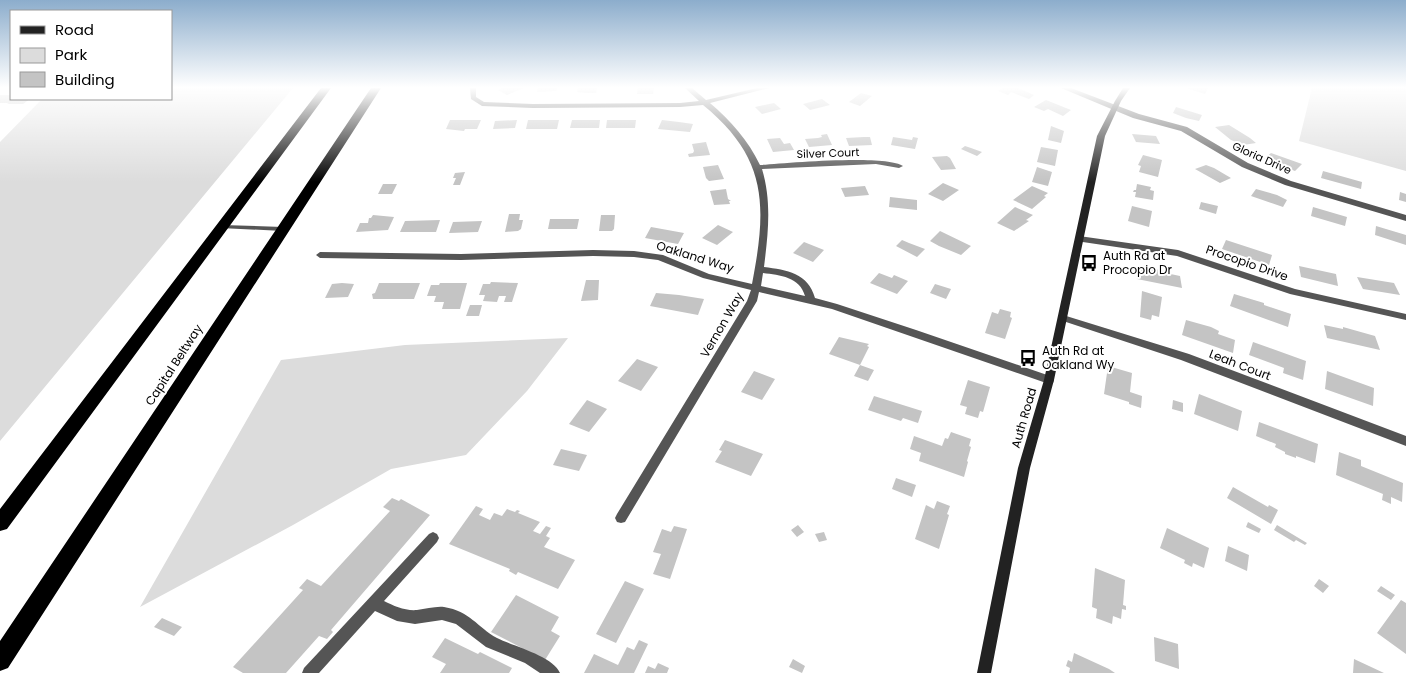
<svg xmlns="http://www.w3.org/2000/svg" width="1406" height="673" font-family="Poppins,sans-serif">
<rect width="100%" height="100%" fill="#fff"/>
<path fill="#dcdcdc" d="M171 88H293L0 441V142L42 99H171Z
M1312 88H1406V171L1299 141Z
M568 338 527 391 466 455 391 469 293 525 140 607 281 360 405 345Z"/>
<path fill="#c4c4c4" d="M502 88H524L507 95 498 90Z
M538 88H557L556 91 537 92Z
M578 88H597L596 93H587L577 92Z
M638 88H654L653 94H637Z
M1002 88H1018L1034 95 1029 99 1011 92 1008 95 998 91Z
M1186 88H1208L1205 94Z
M861 93 872 96 860 106 849 102Z
M0 95H11V99H30L23 104H7L9 103H0Z
M822 99 830 105 810 110 803 104Z
M1046 100 1071 110 1063 116 1048 109 1044 111 1034 107Z
M774 103 781 109 762 114 755 107Z
M1176 107 1202 115 1199 121 1186 118 1173 113Z
M450 120H481L477 129H465L464 131 446 129Z
M517 120 515 128 493 129 495 121Z
M528 120H559L557 129H526Z
M572 120H600L599 128H570Z
M607 120H636L635 128H606Z
M662 120 679 122 693 124 690 132 658 129Z
M1229 125 1250 138 1256 143 1243 145 1231 140 1215 127Z
M1051 126 1064 131 1061 143 1048 140Z
M827 134 832 145 809 147 805 139 818 138 822 137 821 135Z
M1132 134 1156 136 1160 144 1136 142Z
M864 137H870L872 145 849 146 846 138Z
M893 137 912 140 913 137 918 138 915 149 891 145Z
M780 138 784 144 790 143 794 150 773 152 767 139Z
M706 142 710 155 689 157 688 154 693 153 694 151 692 144Z
M965 146 971 148 982 152 977 156 961 149Z
M1041 147 1058 150 1055 166 1037 162Z
M1271 153 1302 164 1295 171 1264 159Z
M1143 155 1162 160 1158 177 1139 172 1141 166 1138 165Z
M947 156 950 158 956 169 941 170 932 157Z
M718 165 724 179 709 181 706 178 703 167Z
M1206 165 1214 168 1231 178 1220 183 1195 169Z
M1037 167 1052 172 1048 186 1032 182Z
M1323 171 1362 182 1361 189 1321 178Z
M465 172 460 185H453L456 178H453L455 173Z
M943 183 959 190 943 201 928 194Z
M383 184H397L392 194H378Z
M1137 184 1151 187 1150 190 1154 191 1153 200 1135 197 1136 192H1133L1134 190H1136Z
M865 186 869 195 845 197 841 188Z
M1032 186 1048 193 1044 196 1046 197 1032 209 1013 200Z
M726 189 728 199 731 201H729L730 204 714 205 710 191Z
M1256 189 1277 195 1287 200 1283 207 1251 196Z
M1400 192 1406 194V202L1399 200Z
M890 197 917 200V210L889 207Z
M1201 202 1218 206 1216 214 1199 209Z
M1132 206 1152 211 1149 227 1128 221Z
M1015 207 1033 215 1026 220 1029 221 1014 231 997 223Z
M1313 207 1347 217 1345 226 1311 216Z
M509 214H520L519 220H523L521 229 518 231 505 232Z
M373 215 394 217 388 230 356 232 360 223H368L369 218H371Z
M601 215H615L614 229 612 231H599Z
M550 219H579L577 229H548Z
M440 220 436 232H400L405 221Z
M482 221 478 232 449 233 453 222Z
M718 225 733 232 717 245 702 238Z
M1376 226 1406 235V245L1375 235Z
M651 227 684 233 678 244 645 238Z
M940 231 971 246 961 255 939 246 930 241Z
M902 240 909 243 925 249 917 257 896 246Z
M1226 240 1272 255 1269 265 1222 249Z
M804 242 824 250 813 262 793 253Z
M1299 266 1336 274 1338 286 1301 277Z
M1136 267 1161 270V272L1180 276 1182 288 1137 279Z
M879 273 892 278 894 275 908 281 897 294 870 283Z
M1357 277 1394 283 1400 295 1363 289Z
M586 280H599L598 300 581 301Z
M491 282 518 283 512 302H504L506 296H499L497 302 483 301 485 295H479L483 284H490Z
M342 283 354 284 348 297 325 298 332 284Z
M379 283H420L414 299H373L372 294 375 293Z
M440 283H467L460 309H442L444 302H434L436 296H427L431 285H439Z
M935 284 951 289 946 299 930 293Z
M1142 291 1162 297 1159 317 1152 315 1151 320 1140 317Z
M656 293 679 295 704 299 698 315 650 306Z
M1234 294 1264 303V305L1291 314 1288 327 1230 306Z
M470 305H482L479 316H466Z
M1000 309 1011 312 1010 317 1012 318 1005 339 985 333 992 312 998 314Z
M1186 320 1211 327 1219 331 1218 334 1235 340 1233 353 1182 335Z
M1324 325 1343 329V327L1375 336 1380 350 1327 338Z
M839 337 869 344 867 346 869 347 860 365 829 354Z
M1253 342 1306 361 1303 380 1283 373 1284 368 1249 355Z
M637 359 658 367 641 391 618 381Z
M860 365 874 370 868 381 854 376Z
M1108 366 1132 373 1130 392 1142 396 1141 408 1129 404V402L1104 394Z
M754 371 775 379 762 400 741 392Z
M1327 371 1374 388 1373 406 1325 389Z
M968 380 990 387 983 412 980 411 978 418 965 414 967 407 960 405Z
M1199 394 1242 411 1238 431 1194 414Z
M874 396 922 411 918 423 903 418 901 421 868 410Z
M587 400 607 409 589 432 569 424Z
M1173 400 1183 403V412L1172 409Z
M1259 422 1318 444 1315 463 1296 456V458L1285 454V452L1275 447 1276 444 1256 436Z
M951 432 971 439 969 446 971 447 967 461 968 462 964 477 919 461 921 453 910 449 914 436 942 446 945 438 948 439Z
M725 440 763 454 751 476 715 462 722 451 719 450Z
M561 449 587 455 579 471 553 465Z
M1339 452 1361 460V466L1403 483 1402 502 1391 497V504L1382 500 1383 494 1336 475Z
M896 478 916 485 912 497 892 489Z
M1233 487 1268 507 1269 505 1278 510 1271 524 1227 498Z
M392 498 399 501 401 499 430 515 331 630 333 632 327 639 319 636 286 673H243L233 667 303 590 299 588 307 579 321 586 390 511 383 507Z
M937 501 950 506 947 514 949 515 939 549 915 539 926 505 934 509Z
M476 506 483 509 479 515 490 520 494 513 502 516 507 509 515 512 517 510 520 511 518 513 540 522 533 531 540 534 546 526 551 528 546 536 550 538 544 547 575 560 558 589 518 572 516 575 509 571 510 569 449 544Z
M1248 522 1261 529 1259 533 1246 527Z
M798 525 804 532 797 537 791 530Z
M1277 525 1307 543 1305 545 1296 540 1294 542 1274 530Z
M674 526 687 529 670 579 653 574 661 554 653 552 662 529 671 532Z
M1167 528 1209 548 1204 568 1193 563 1192 567 1184 563 1185 560 1160 548Z
M824 532 827 540 819 542 815 534Z
M1228 546 1249 555 1247 571 1225 561Z
M1095 568 1125 580 1123 605 1126 606V610L1122 609 1121 619 1113 616 1112 624 1096 618 1097 609 1092 607Z
M1319 579 1329 586 1323 593 1314 586Z
M625 581 644 589 616 643 596 634Z
M1381 586 1395 595 1391 600 1377 591Z
M516 595 559 617 551 631 560 636 545 660 491 632Z
M1401 600 1406 603V654L1377 633Z
M162 618 182 627 174 636 154 627Z
M1154 637 1178 644 1179 669 1155 661Z
M445 638 478 654 480 652 512 668 509 673H440L446 664 432 657Z
M639 640 648 644 634 673H584L594 654 618 665 627 647 634 650Z
M1074 653 1109 669 1115 673H1069L1070 668 1066 666 1068 660 1072 662Z
M793 659 805 666 802 673 789 667Z
M1354 659 1384 673H1353Z
M658 663 669 668 667 673H645L648 666 655 669Z"/>
<g fill="none" stroke-linecap="round" stroke-linejoin="round">
<path fill="#555" fill-rule="evenodd" d="M222 225 283 227 286 229 283 231 220 228 219 227 220 226Z"/>
<path fill="#555" fill-rule="evenodd" d="M470 88H476V97L484 102 533 104 680 103 699 101 685 88H692L706 100 757 88H769L710 103C731 121 748 140 760 165 786 163 886 154 903 166L899 168 876 164 762 169C772 202 768 234 764 267 787 270 808 273 815 298L837 304 916 330 1053 377 1054 380 1053 383 1049 384 832 309 759 292 757 301 625 522 621 523 617 522 615 518 617 514 747 301 751 290 703 278 658 260 634 257 593 256 461 260 320 258 316 255 320 252 461 254 593 250 634 251 663 255 709 274 752 284C767 206 768 158 703 105L680 107 533 108 482 106 471 99ZM763 273C780 275 800 277 805 296L761 286Z
M1061 88H1071L1139 114 1187 127 1248 163 1291 181 1406 215V221L1285 185 1242 167 1181 131 1133 118Z
M1079 236 1178 250 1295 289 1406 314V320L1290 294 1177 256 1076 241 1075 239 1076 237Z
M1063 315 1189 354 1406 436V446L1181 360 1060 320 1058 318Z
M433 532 437 534 439 538 437 542 384 601C394 606 405 611 417 610 426 609 436 606 444 607 470 611 477 627 497 638 513 646 553 656 560 673H540L525 663 486 647 456 624 442 620 415 624 397 621 375 611 319 673H302L304 668 429 534Z"/>
<path fill="#222" fill-rule="evenodd" d="M1123 88H1130L1121 101 1105 136 1054 380 1030 468 991 673H977L1018 468 1044 380 1097 136 1115 101Z"/>
<path fill="#000" fill-rule="evenodd" d="M321 88H331L7 529 0 531V509Z
M371 88H381L8 668 0 671V641Z"/>
</g>
<linearGradient id="sky" x2="0" y2="1"><stop stop-color="#8cadcc"/><stop offset="0.48" stop-color="#fff"/><stop offset="1" stop-color="#fff" stop-opacity="0"/></linearGradient>
<rect width="1406" height="182" fill="url(#sky)"/>
<defs>
<g id="bus-bare" transform="scale(1.35)"><path d="M-5-6H5V4H4V6H2V4H-2V6H-4V4H-5ZM-3.5-4V0h7V-4ZM-3.5 1.2v1.5H-2V1.2ZM2 1.2v1.5H3.5V1.2Z" fill="#000" stroke="#fff" stroke-width="2.5" paint-order="stroke"/></g>
</defs>
<g fill-rule="evenodd">
<use href="#bus-bare" x="1089" y="263"/>
<use href="#bus-bare" x="1028" y="358"/>
</g>
<g text-anchor="middle" stroke-width="4" stroke-linejoin="round" paint-order="stroke">
<g font-size="11" fill="#000" stroke="#fff">
<text transform="translate(828 153) rotate(-2)" y="4">Silver Court</text>
<text transform="translate(1262 158) rotate(24)" y="4">Gloria Drive</text>
</g>
<g font-size="12" fill="#000" stroke="#fff" text-anchor="start">
<text x="1103" y="260">Auth Rd at<tspan x="1103" dy="14">Procopio Dr</tspan></text>
<text x="1042" y="355">Auth Rd at<tspan x="1042" dy="14">Oakland Wy</tspan></text>
</g>
<g font-size="12" fill="#000" stroke="#fff">
<text transform="translate(695 257) rotate(17)" y="4">Oakland Way</text>
<text transform="translate(1247 263) rotate(19)" y="4">Procopio Drive</text>
<text transform="translate(722 325) rotate(-60)" y="4">Vernon Way</text>
<text transform="translate(174 365) rotate(-57)" y="4">Capital Beltway</text>
<text transform="translate(1240 365) rotate(21)" y="4">Leah Court</text>
<text transform="translate(1024 418) rotate(-74)" y="4">Auth Road</text>
</g>
</g>
<rect x="10" y="10" width="162" height="90" fill="#ffffff" stroke="#999999"/>
<rect x="20" y="26" width="25" height="8" fill="#222222" stroke="#999999"/>
<text x="55" y="35" font-size="15" fill="#000000">Road</text>
<rect x="20" y="48" width="25" height="15" fill="#dcdcdc" stroke="#999999"/>
<text x="55" y="60" font-size="15" fill="#000000">Park</text>
<rect x="20" y="72" width="25" height="15" fill="#c4c4c4" stroke="#999999"/>
<text x="55" y="85" font-size="15" fill="#000000">Building</text>
</svg>
